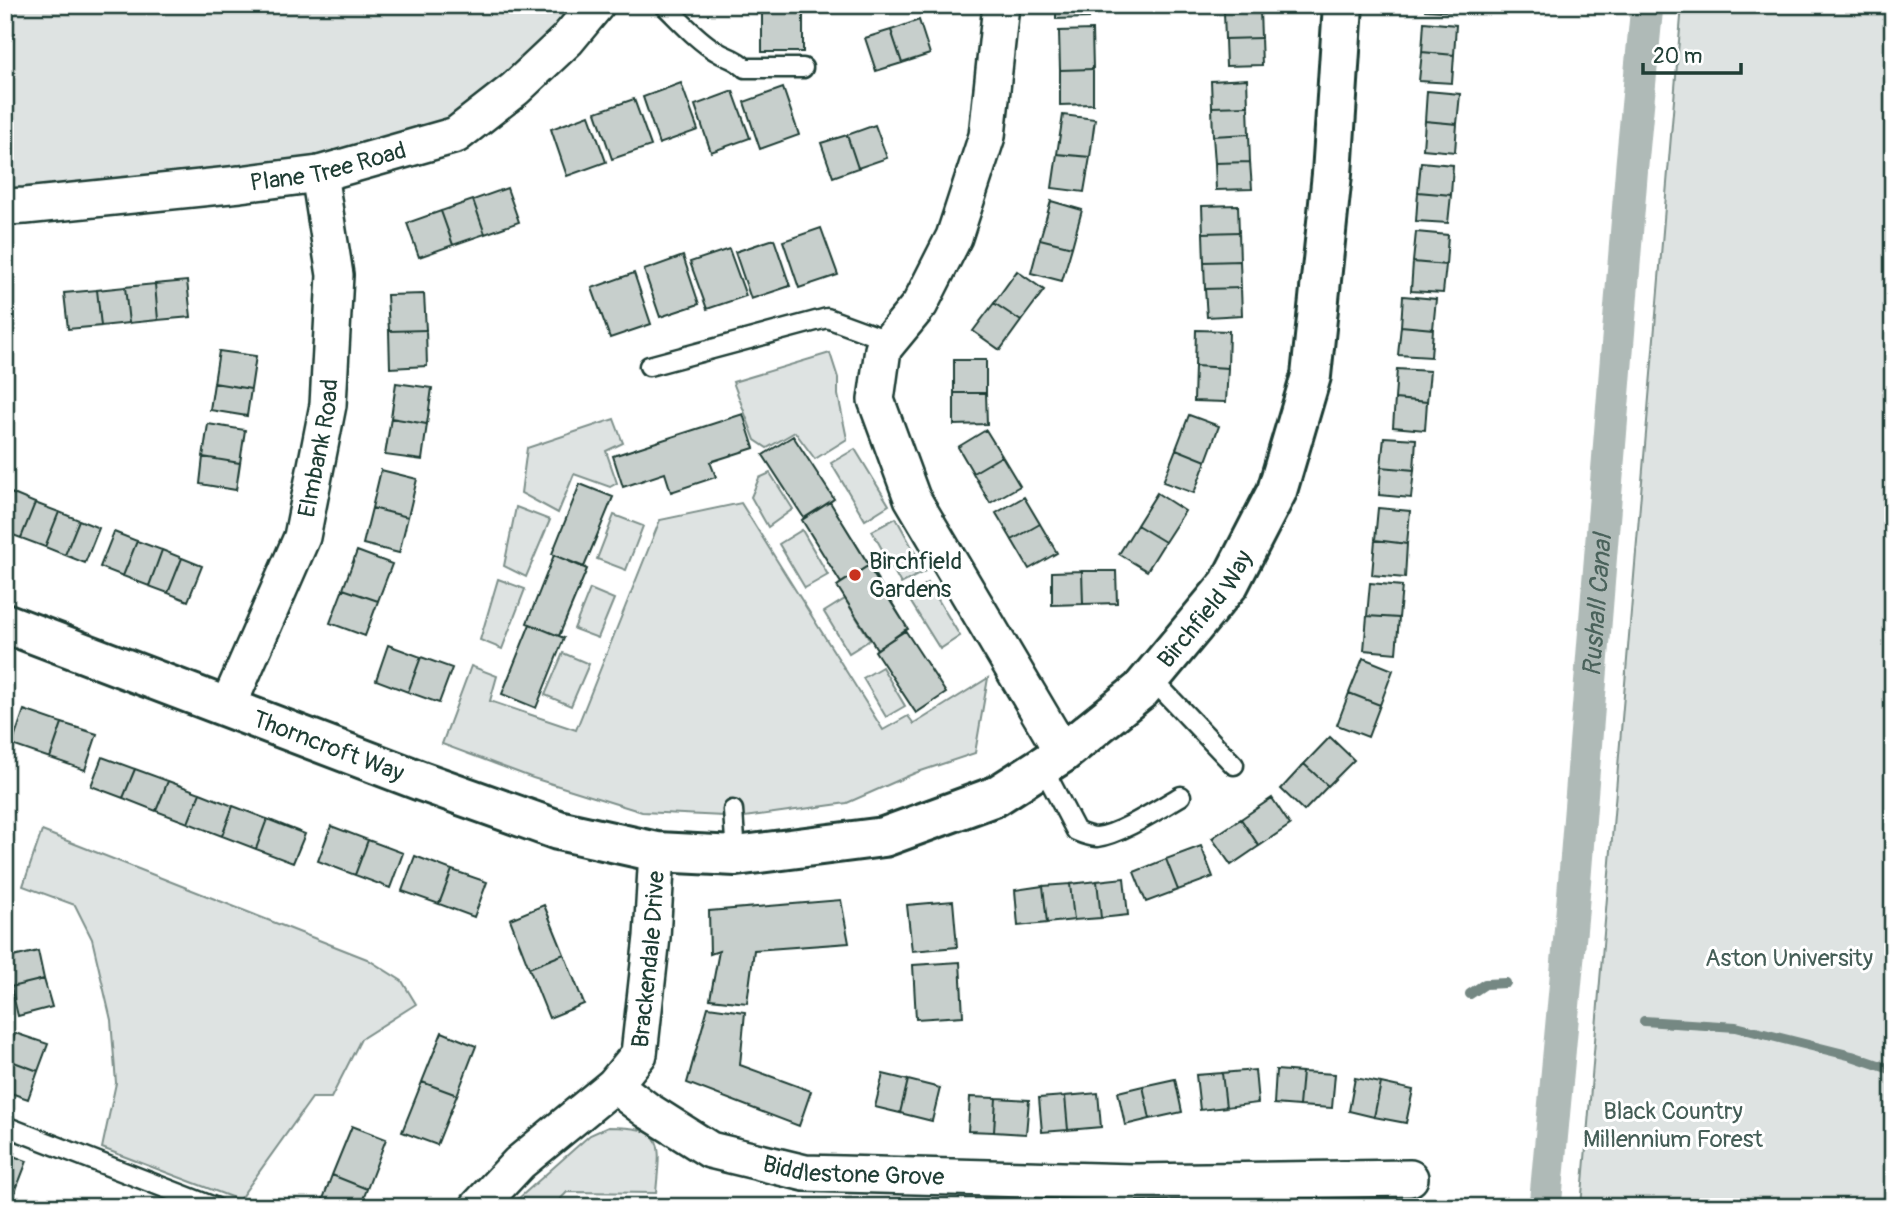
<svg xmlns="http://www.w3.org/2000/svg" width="1898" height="1212" font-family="Pangolin,sans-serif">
<rect width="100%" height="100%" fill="#fff"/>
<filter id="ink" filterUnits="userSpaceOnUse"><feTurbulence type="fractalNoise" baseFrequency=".0143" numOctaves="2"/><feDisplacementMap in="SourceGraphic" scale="14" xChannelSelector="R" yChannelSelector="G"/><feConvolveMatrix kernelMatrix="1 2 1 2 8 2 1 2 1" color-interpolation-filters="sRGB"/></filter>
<g filter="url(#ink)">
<path fill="#dee3e2" stroke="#7e908b" stroke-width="2" d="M5 5H573L549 34 450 121 308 158 24 189H5Z
M1682 5H1893V1207H1581Z
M830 353 838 378V395L847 439 815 459 795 432 767 448 755 440 733 382Z
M614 419 623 443 606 451 617 483 610 487 574 474 558 513 521 493 527 448Z
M855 449 889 505 865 520 831 463Z
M770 473 793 509 768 527 751 497 759 478Z
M741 503 883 730 908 716 914 724 988 678 975 753 915 773 847 803 744 817 642 812 533 778 442 744 471 666 497 676 490 701 576 730 660 520Z
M516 507 550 520 526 577 504 566Z
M614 515 643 526 626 570 597 559Z
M896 518 925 571 901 584 872 531Z
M802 530 828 575 805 588 779 544Z
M498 579 525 589 502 649 480 640Z
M928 583 960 636 940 649 907 596Z
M590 589 614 599 598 638 574 629Z
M845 599 870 640 849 653 824 612Z
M563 653 589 664 571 706 545 695Z
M882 667 905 706 886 717 863 678Z
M42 831 367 959 402 981 416 1004 361 1039 331 1098H312L239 1200 102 1148 116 1083 111 1020 92 939 75 905 23 886Z
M608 1127C668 1127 660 1143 656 1193L567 1192 553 1207H509L590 1135Z"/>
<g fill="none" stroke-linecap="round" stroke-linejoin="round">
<path stroke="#758883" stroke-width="10" d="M1470 994 1485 984 1506 983
M1644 1021 1736 1027 1852 1056 1893 1070"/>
<path stroke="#afbab7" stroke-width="33" id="s1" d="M1545 1207 1572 913 1632 164 1647 5"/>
</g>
<path fill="#c7cfcc" stroke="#1f3d34" stroke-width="2" d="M1056 5H1088L1089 18 1056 19Z
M1224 5H1260V10L1224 12Z
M1425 5H1458L1457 12 1425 10Z
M762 6H803V52H762Z
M1260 10 1261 38 1225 39 1224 12Z
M919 20 930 54 902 63 891 30Z
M1424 22 1456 25 1454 55 1422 52Z
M891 30 902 63 876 71 865 38Z
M1092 30 1093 69 1060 70 1059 31Z
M1261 38 1262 65 1226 66 1225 39Z
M1422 52 1454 55 1452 83 1419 81Z
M1093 69V104L1060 105V70Z
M1247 79 1248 106 1212 107 1211 81Z
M681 83 698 130 659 144 643 97Z
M783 88 799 135 760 149 744 102Z
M733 91 750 138 711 152 695 105Z
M1427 91 1460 94 1457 124 1425 121Z
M634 99 651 146 612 159 596 112Z
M1248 106 1249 134 1213 136 1212 107Z
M589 115 606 162 567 176 551 129Z
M1063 115 1095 119 1090 157 1057 154Z
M1425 121 1457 124 1455 152 1423 149Z
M875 125 887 158 858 168 847 135Z
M1249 134 1250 162 1215 163 1213 136Z
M847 135 858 168 833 177 821 143Z
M1057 154 1090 157 1084 192 1052 188Z
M1250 162 1252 189 1216 190 1215 163Z
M1421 162 1453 165 1451 195 1418 192Z
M507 188 519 222 485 234 473 200Z
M1418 192 1451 195 1448 223 1416 221Z
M473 200 485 234 453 245 441 211Z
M1051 201 1082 210 1072 247 1040 239Z
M1238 205 1239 232 1203 233 1202 206Z
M441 211 453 245 419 257 407 223Z
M821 228 838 275 799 288 783 241Z
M1239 232 1240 261 1204 262 1203 233Z
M1416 232 1448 235 1446 265 1413 262Z
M774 239 790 286 751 299 735 252Z
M1040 239 1072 247 1062 281 1031 273Z
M729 249 746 296 707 309 690 262Z
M683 256 699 304 660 317 644 270Z
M1240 261 1241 288 1205 289 1204 262Z
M1413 262 1446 265 1443 293 1411 291Z
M1017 271 1044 290 1021 321 994 303Z
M634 273 651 324 610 338 592 288Z
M187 281 191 317 158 320 155 284Z
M155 284 158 320 129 323 125 287Z
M125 287 129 323 101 326 97 290Z
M1241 288 1242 315 1207 317 1205 289Z
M97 290 101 326 68 329 64 293Z
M424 294 426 330 389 331 387 295Z
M1403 296 1436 299 1433 329 1401 326Z
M994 303 1021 321 1000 350 973 331Z
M1401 326 1433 329 1431 357 1398 355Z
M426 330 427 366 390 368 389 331Z
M1196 330 1229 331 1228 368 1195 366Z
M219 351 256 356 251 389 214 383Z
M954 360H986V393H954Z
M1195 366 1228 368 1226 402 1194 401Z
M1397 369 1430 371 1427 402 1395 399Z
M214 383 251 389 247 416 210 410Z
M396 383 432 388 427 424 391 418Z
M954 393H986L987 424 954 425Z
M1395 399 1427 402 1425 430 1393 427Z
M743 414 754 448 710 462 716 477 671 492 665 473 623 487 613 456Z
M743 414 754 448 710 462 716 477 671 492 665 473 623 487 613 456Z
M1189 415 1219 426 1206 461 1176 449Z
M391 418 427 424 422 460 385 455Z
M208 424 245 430 240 463 203 457Z
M986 430 1002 456 973 473 958 447Z
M793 436 834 499 830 502 908 629 905 630 946 693 916 713 875 651 877 649 837 586 841 583 802 520 804 518 763 455Z
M793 436 834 499 804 518 763 455Z
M1384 437 1416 439 1414 470 1381 467Z
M1176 449 1206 461 1194 493 1163 482Z
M1002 456 1020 486 990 503 973 473Z
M203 457 240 463 236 490 200 484Z
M1381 467 1414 470 1411 498 1379 495Z
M381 470 417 479 408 517 372 508Z
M580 484 613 497 584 567 587 569 559 636 564 638 536 708 502 694 530 624 527 623 554 555 552 554Z
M580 484 613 497 584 567 552 554Z
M11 493 35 503 21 538 5 532V508Z
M1157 493 1185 511 1165 542 1137 525Z
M1024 497 1040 524 1012 540 996 513Z
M830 502 869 565 841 583 802 520Z
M35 503 59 512 45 547 21 538Z
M372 508 408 517 399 553 363 544Z
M1378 508 1410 511 1407 544 1375 540Z
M59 512 79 520 65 555 45 547Z
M79 520 99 528 85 563 65 555Z
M1040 524 1057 553 1029 569 1012 540Z
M1137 525 1165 542 1147 571 1119 554Z
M114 532 137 541 123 576 100 567Z
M1375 540 1407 544 1405 578 1372 575Z
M137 541 162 550 149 586 123 576Z
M162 550 182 558 168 593 149 586Z
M357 551 392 564 378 601 343 589Z
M554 555 587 569 559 636 527 623Z
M182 558 202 566 188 601 168 593Z
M868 566 908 629 877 649 837 586Z
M1082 571H1116L1117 603 1083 604Z
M1082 571 1083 604 1052 605V572Z
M1370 583 1402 586 1399 618 1367 616Z
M343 589 378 601 365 636 330 623Z
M1367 616 1399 618 1396 653 1364 650Z
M530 624 564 638 536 708 502 694Z
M905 630 946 693 916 713 875 651Z
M388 645 421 657 408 692 376 680Z
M421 657 452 668 439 703 408 692Z
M1363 658 1393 670 1380 705 1349 693Z
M1349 693 1380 705 1368 737 1337 725Z
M5 700 13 703 5 727Z
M24 710 62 723 50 758 12 745Z
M62 723 97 734 85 770 50 758Z
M1330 737 1354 760 1328 786 1304 764Z
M102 757 135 769 123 798 91 786Z
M1304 764 1328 786 1304 811 1281 789Z
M135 769 168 781 156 811 123 798Z
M168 781 200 793 188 823 156 811Z
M200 793 233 806 222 836 188 823Z
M1272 798 1290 825 1259 846 1241 819Z
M233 806 267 819 256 849 222 836Z
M267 819 305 834 293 863 256 849Z
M1241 819 1259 846 1231 865 1212 838Z
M331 826 368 840 355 875 318 861Z
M368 840 403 853 390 888 355 875Z
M1201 846 1213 877 1178 890 1166 859Z
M415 856 452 870 439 904 402 891Z
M1166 859 1178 890 1146 902 1134 872Z
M452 870 487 882 474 917 439 904Z
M1124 878 1128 915 1101 918 1097 881Z
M1097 881 1101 918 1074 920 1070 884Z
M1070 884 1074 920 1047 923 1043 886Z
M1043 886 1047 923 1018 926 1015 890Z
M841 900 849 943 754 950 747 1003 710 999 719 951 710 954 709 911Z
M953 901 957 947 912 951 907 905Z
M544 905 564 954 529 968 510 919Z
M38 951 44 979 11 987 5 959Z
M564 954 584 1004 549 1018 529 968Z
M960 962 963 1016 916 1019 913 965Z
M44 979 52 1007 18 1016 11 987Z
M708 1007 745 1012 740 1065 811 1091 799 1126 687 1083Z
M442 1032 476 1046 457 1095 422 1082Z
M15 1033 48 1044 38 1071 6 1059Z
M6 1059 38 1071 28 1099 5 1091Z
M1255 1070 1258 1103 1226 1107 1222 1073Z
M1276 1070 1302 1072 1299 1106 1274 1104Z
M1302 1072 1335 1074 1332 1108 1299 1106Z
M1222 1073 1226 1107 1200 1110 1196 1075Z
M883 1074 908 1080 900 1113 875 1107Z
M1355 1078 1381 1083 1374 1117 1349 1111Z
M1175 1079 1182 1112 1150 1119 1143 1086Z
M908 1080 940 1088 932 1121 900 1113Z
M422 1082 457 1095 437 1145 402 1132Z
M1381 1083 1413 1090 1406 1123 1374 1117Z
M1143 1086 1150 1119 1125 1125 1118 1092Z
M1098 1093 1101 1127 1068 1130 1065 1096Z
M1065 1096 1068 1130 1042 1132 1039 1098Z
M970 1097 996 1098 994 1132 968 1131Z
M996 1098 1029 1100 1026 1134 994 1132Z
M352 1126 386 1139 367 1189 332 1175Z
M5 1153 27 1161 17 1187 5 1183Z
M332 1175 367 1189 360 1207H320Z
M5 1183 17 1187 11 1207H5Z"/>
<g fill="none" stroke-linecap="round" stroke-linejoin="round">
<g stroke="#1f3d34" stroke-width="23">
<path id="lane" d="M664 5C680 20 697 40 716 51 728 59 734 57 745 68H803
M649 366 827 318 890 341
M1151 678 1234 765
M1042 766 1076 831C1083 834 1090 837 1097 837 1121 834 1160 808 1181 796
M733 810 736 856
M5 1126 214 1207"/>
</g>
<g stroke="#1f3d34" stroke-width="40">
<g id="street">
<path d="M1001 5 987 136 954 237 920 304 883 349 876 400 912 498 1063 753"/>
<path id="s2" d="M5 207 25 206 240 184 319 174 456 135 515 89 567 40 596 5"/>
<path id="s3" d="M228 706 302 537 328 405 335 275 319 174"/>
<path id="s4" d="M614 1085 647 1110 710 1150 805 1173 1133 1182 1410 1178"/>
<path id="s5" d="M478 1207 519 1163 614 1085 639 1054 652 937 657 852"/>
</g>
</g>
<g stroke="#1f3d34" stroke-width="44">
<g id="secondary">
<path id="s6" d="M5 623 421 781 558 830 657 852 736 856 884 837 996 796 1063 753 1141 690 1229 584 1277 491 1311 376 1332 174 1343 5"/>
</g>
</g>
<use href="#lane" stroke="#fff" stroke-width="18"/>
<use href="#street" stroke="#fff" stroke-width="35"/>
<use href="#secondary" stroke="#fff" stroke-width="38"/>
</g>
</g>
<circle fill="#c8321e" stroke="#fff" stroke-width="2.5" cx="855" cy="575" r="7"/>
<g text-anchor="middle" stroke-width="6" stroke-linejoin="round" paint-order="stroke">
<g font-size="24" fill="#1f3d34" stroke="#fff">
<text dy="8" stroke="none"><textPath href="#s2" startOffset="326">Plane Tree Road</textPath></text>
<text dy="8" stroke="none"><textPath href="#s3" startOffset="275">Elmbank Road</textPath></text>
<text dy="8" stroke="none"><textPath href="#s6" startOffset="1323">Birchfield Way</textPath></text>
<text dy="8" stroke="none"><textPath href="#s6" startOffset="346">Thorncroft Way</textPath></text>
<text dy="8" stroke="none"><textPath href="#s5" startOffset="318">Brackendale Drive</textPath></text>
<text dy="8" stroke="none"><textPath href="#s4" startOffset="262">Biddlestone Grove</textPath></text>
</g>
<g font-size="24" fill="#1f3d34" stroke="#fff" text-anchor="start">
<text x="869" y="569">Birchfield<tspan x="869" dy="28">Gardens</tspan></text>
</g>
<g font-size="24" fill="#455e57" stroke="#fff">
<text x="1789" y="966">Aston University</text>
<text x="1673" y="1119">Black Country<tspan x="1673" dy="28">Millennium Forest</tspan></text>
</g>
<g font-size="26" font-style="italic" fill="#4a625b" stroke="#fff">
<text dy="9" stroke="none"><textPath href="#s1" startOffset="604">Rushall Canal</textPath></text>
</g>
</g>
<rect width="1898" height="1212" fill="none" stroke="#fff" stroke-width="28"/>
<rect x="14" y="14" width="1870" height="1184" fill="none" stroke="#1f3d34" stroke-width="2.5" filter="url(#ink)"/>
<path d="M1643 63v10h98v-10" fill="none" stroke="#1f3d34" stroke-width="3.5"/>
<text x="1653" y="63" font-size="21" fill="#1f3d34" stroke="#ffffff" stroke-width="5" paint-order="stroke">20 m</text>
</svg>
